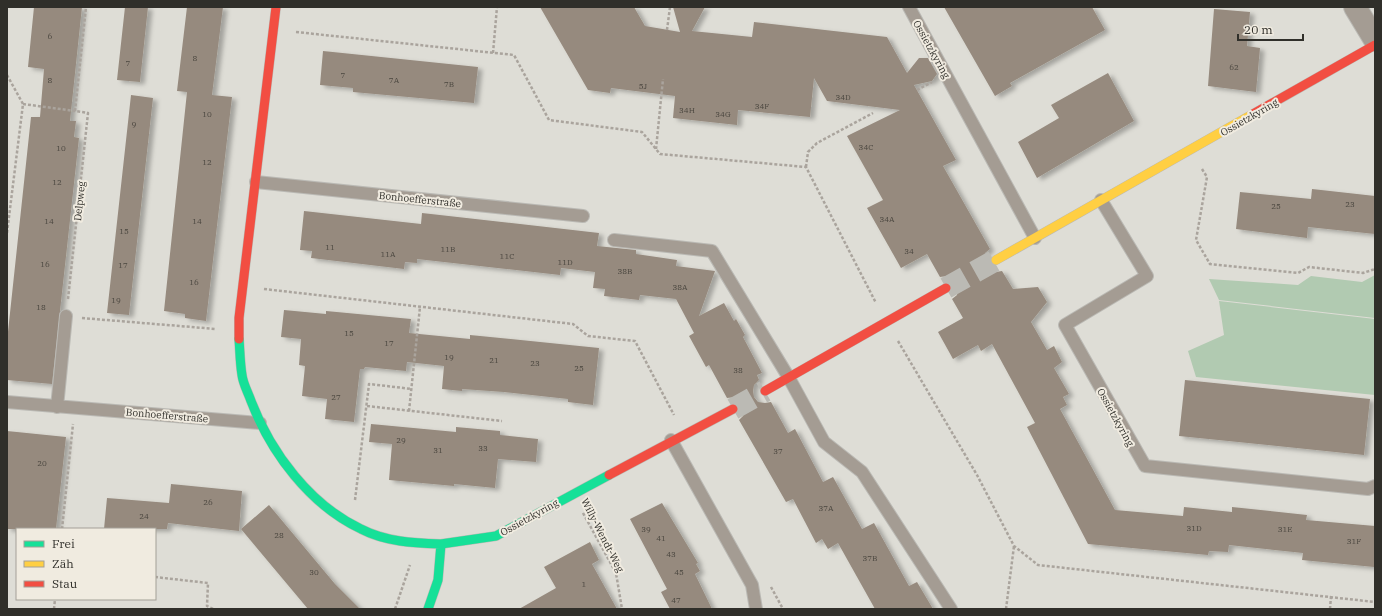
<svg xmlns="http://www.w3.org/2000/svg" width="1382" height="616" font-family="'IBM Plex Serif',serif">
<defs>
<filter id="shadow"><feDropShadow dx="4.5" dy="2.5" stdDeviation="2" flood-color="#0004"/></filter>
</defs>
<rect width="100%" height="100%" fill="#deddd6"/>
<path fill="#b1cab1" d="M1375 275V318L1219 300 1209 279 1298 285 1311 276 1362 282Z
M1219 301 1375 319V395L1196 377 1188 351 1224 335Z"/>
<path fill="#968a7e" filter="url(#shadow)" d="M34 7H82L70 121H76L74 137 79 138 52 384 7 380V341L31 117H40L44 69 28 67Z
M125 7H148L140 82 117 80Z
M187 7H223L212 95 232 97 206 321 185 318V314L164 311 187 92 177 91Z
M540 7H634L645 26 680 32 673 7H705L692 31 752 37 754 22 887 37 907 73 919 58H928L937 74 932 81 914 85 956 160 943 166 990 249 985 253 984 260 985 266 989 271 996 272 1002 271 1013 289 1038 287 1047 302 1031 322 1047 350 1054 346 1062 362 1054 368 1069 394 1063 397 1067 405 1060 409 1115 510 1183 516 1184 507 1232 512V507L1307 515 1306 520 1375 526 1374 567 1302 560 1303 553 1229 545 1228 552 1209 551 1208 555 1088 544 1027 427 1035 423 992 344 981 351 978 345 953 359 938 332 963 318 952 299 957 295 958 288 957 282 953 277 946 276 940 277 927 254 901 268 867 208 883 200 847 136 900 110 827 101 814 78 810 117 738 110 737 125 673 118 675 96 611 88 610 93 588 90Z
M944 7H1092L1105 30 1010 83 1012 86 995 96Z
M1214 9 1250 12 1247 46 1260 48 1256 92 1208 86Z
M323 51 478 67 474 103 353 92V88L320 85Z
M1108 73 1134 121 1037 178 1018 142 1059 118 1051 105Z
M131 95 153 98 129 315 107 313Z
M1312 189 1375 196V234L1308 227 1307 238 1236 229 1240 192 1311 199Z
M304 211 421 224 422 213 599 233 597 246 636 250V254L677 260 676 266 715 271 699 316 724 303 734 321 736 319 745 335 743 337 762 373 757 375 759 380 754 385 753 391 754 397 758 402 765 403 771 402 788 433 795 429 823 482 833 477 862 529 874 523 909 586 917 582 933 609H875L838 543 828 549 822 539 816 543 793 499 786 502 739 420 743 416 745 410 744 403 739 398 734 397 727 398 709 365 706 367 689 336 694 333 676 299 640 295 639 300 604 296 605 289 593 288 595 272 561 268 560 275 417 259V263L405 262 404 269 311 258 312 251 300 250Z
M284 310 326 314V311L411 319 409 333 470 339V335L599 348 593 405 568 402V399L504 392 462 389V391L442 389 444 366 407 362 406 371 365 367 364 369H360L354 422 325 419 327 399 302 396 305 366 299 365 301 339 281 337Z
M1185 380 1370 399 1364 455 1179 436Z
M371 424 456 432V427L500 431V435L538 439 536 462 498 459 495 488 454 484V486L389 480 392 444 369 442Z
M7 431 66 437 56 529H7Z
M171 484 242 491 239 531 168 523 167 529H104L107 498 169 503Z
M662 503 698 563 696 564 700 571 695 574 712 609H670L661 592 667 589 630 519Z
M269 505 335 584 360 609H308L241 529Z
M590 542 599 560 592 564 617 609H519L556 588 544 567Z"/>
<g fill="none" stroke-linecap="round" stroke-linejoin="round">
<path stroke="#bbbab4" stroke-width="22" stroke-dasharray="22 11" stroke-linecap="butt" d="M946 288 996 260
M733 409 765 391"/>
<g stroke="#bab9b4" stroke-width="14">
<path id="lane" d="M909 7 1035 238
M256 182 583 216
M1101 200 1147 276 1065 325 1145 466 1368 489 1375 486
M614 240 712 251 789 378 824 442 862 472 951 609
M7 402 260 423
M57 407 66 316
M671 440 752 585 756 609"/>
</g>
<g stroke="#bab9b4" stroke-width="24">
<path id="street" d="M1355 7 1375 40"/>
</g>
<g stroke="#bab9b4" stroke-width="10">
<path id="fast" d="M239 339C240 351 240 363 242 375 243 384 248 392 251 401 271 453 310 505 361 529 386 542 414 543 441 544
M428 609 438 580 441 544 496 536 609 475"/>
</g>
<g stroke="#bab9b4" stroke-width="10">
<path id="slow" d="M996 260 1253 114"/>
</g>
<g stroke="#bab9b4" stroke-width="10">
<path id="jam" d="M1253 114 1375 45
M239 339V318L276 7
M765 391 946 288
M609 475 733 409"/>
</g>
<path stroke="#aaa49d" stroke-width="2.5" stroke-dasharray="3 2" stroke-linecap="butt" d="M667 30 670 7
M296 32 514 55 549 120 642 132 660 154 806 167 876 303
M493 53 497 7
M7 75 23 104 7 233
M917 90 932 82
M23 104 75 111
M656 149 663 79
M806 167 808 152 817 143 873 113
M1202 169 1207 177 1196 240 1210 264 1298 273 1309 267 1363 273 1375 269
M264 289 573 324 588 336 635 341 674 415
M68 299 88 113 75 111 86 7
M82 318 216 329
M898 341 977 475 1014 546 1038 565 1375 602
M367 406 502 421
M409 411 420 307
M355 500 369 384 412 389
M583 513 616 573 622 609
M62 529 73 424
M155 577 208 583 207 606 213 609
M771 587 783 609
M54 609 55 599
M395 609 410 565
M1006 609 1014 546
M1330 609 1331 596"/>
<use href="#lane" stroke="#a49c93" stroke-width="12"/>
<use href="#street" stroke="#a49c93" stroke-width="22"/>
<use href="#fast" stroke="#16e098" stroke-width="9"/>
<use href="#slow" stroke="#ffcf43" stroke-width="9"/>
<use href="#jam" stroke="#f24e42" stroke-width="9"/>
</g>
<g text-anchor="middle" stroke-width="4" stroke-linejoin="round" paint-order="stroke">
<g font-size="8" fill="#4a463f">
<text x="50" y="39">6</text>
<text x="195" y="61">8</text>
<text x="128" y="66">7</text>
<text x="1234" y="70">62</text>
<text x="343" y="78">7</text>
<text x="50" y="83">8</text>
<text x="394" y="83">7A</text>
<text x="449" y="87">7B</text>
<text x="643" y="89">5J</text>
<text x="843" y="100">34D</text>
<text x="762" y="109">34F</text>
<text x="687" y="113">34H</text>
<text x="207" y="117">10</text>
<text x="723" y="117">34G</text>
<text x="134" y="127">9</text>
<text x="866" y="150">34C</text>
<text x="61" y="151">10</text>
<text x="207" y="165">12</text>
<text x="57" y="185">12</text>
<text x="1350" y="207">23</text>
<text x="1276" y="209">25</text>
<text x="887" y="222">34A</text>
<text x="49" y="224">14</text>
<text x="197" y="224">14</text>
<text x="124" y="234">15</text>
<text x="330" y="250">11</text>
<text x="448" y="252">11B</text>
<text x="909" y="254">34</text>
<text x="388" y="257">11A</text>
<text x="507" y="259">11C</text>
<text x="565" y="265">11D</text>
<text x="45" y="267">16</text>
<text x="123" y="268">17</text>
<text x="625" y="274">38B</text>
<text x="194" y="285">16</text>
<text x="680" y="290">38A</text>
<text x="116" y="303">19</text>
<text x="41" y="310">18</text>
<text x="349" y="336">15</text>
<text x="389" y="346">17</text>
<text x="449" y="360">19</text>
<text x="494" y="363">21</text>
<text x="535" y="366">23</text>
<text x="579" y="371">25</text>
<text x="738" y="373">38</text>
<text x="336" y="400">27</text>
<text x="401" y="443">29</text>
<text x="483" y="451">33</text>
<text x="438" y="453">31</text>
<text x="778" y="454">37</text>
<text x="42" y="466">20</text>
<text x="208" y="505">26</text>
<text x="826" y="511">37A</text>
<text x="144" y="519">24</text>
<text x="1194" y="531">31D</text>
<text x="646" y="532">39</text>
<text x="1285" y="532">31E</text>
<text x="279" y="538">28</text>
<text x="661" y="541">41</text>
<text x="1354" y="544">31F</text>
<text x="671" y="557">43</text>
<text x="870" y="561">37B</text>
<text x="314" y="575">30</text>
<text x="679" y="575">45</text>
<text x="584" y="587">1</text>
<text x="676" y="603">47</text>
</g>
<g font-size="10" fill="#302f2a" stroke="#f0ebe0">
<text transform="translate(932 49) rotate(61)" y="4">Ossietzkyring</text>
<text transform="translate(1249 117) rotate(-30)" y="4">Ossietzkyring</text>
<text transform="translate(420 199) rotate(6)" y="4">Bonhoefferstraße</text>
<text transform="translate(79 201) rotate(-84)" y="4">Delpweg</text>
<text transform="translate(167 415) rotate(5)" y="4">Bonhoefferstraße</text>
<text transform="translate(1116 417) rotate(61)" y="4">Ossietzkyring</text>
<text transform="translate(529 517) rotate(-29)" y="4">Ossietzkyring</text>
<text transform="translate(603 535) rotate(63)" y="4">Willy-Wendt-Weg</text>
</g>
</g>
<rect width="1382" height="616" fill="none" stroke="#302f2a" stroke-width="16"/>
<rect x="16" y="528" width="140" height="72" fill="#f0ebe0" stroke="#a3a097"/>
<rect x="24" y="541" width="20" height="6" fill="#16e098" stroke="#a3a097"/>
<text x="52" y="548" font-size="12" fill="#302f2a">Frei</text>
<rect x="24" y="561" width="20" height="6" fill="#ffcf43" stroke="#a3a097"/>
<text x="52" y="568" font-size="12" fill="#302f2a">Zäh</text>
<rect x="24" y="581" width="20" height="6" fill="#f24e42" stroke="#a3a097"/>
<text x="52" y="588" font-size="12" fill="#302f2a">Stau</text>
<path d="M1238 34v6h65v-6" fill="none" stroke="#302f2a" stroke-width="2"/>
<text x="1244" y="34" font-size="12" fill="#302f2a" stroke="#f0ebe0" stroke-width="3" paint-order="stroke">20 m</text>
</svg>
